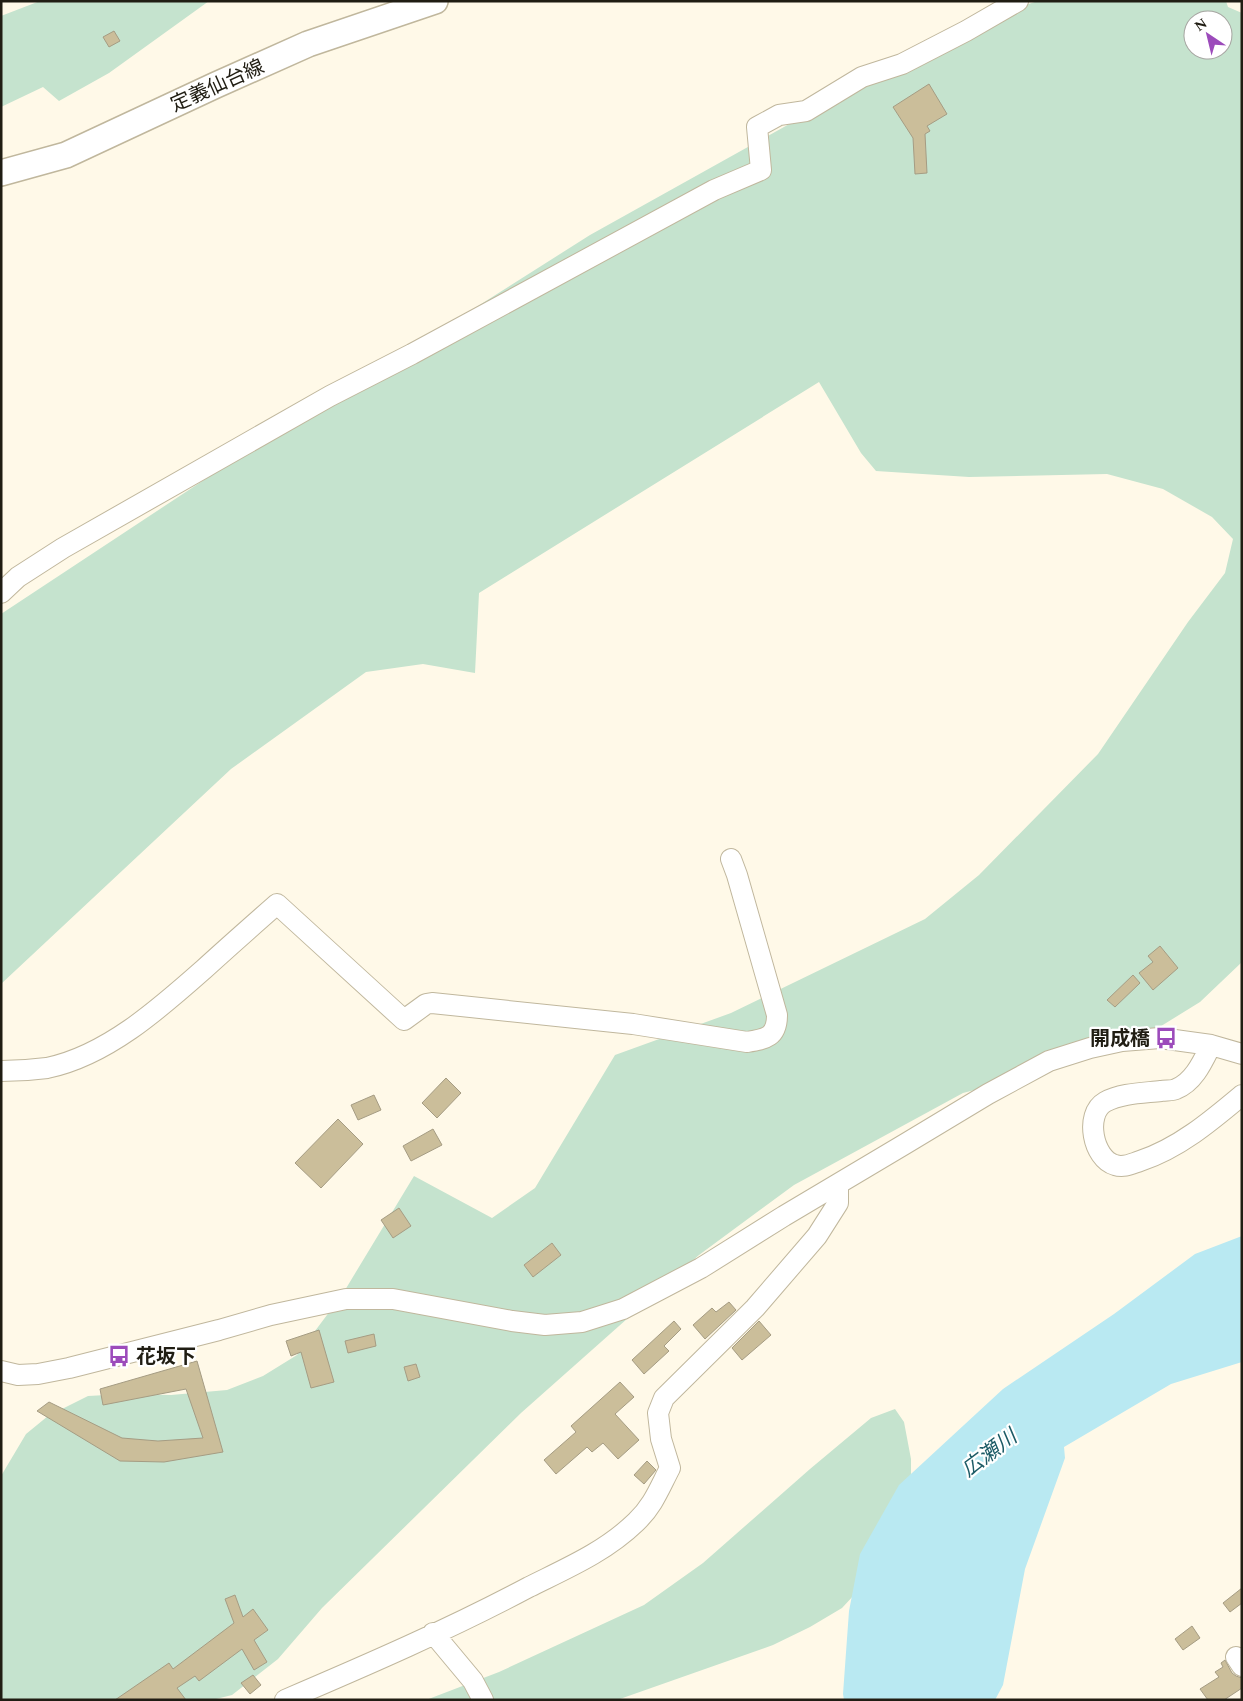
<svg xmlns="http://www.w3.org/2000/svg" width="1243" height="1701" font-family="Spectral,'Noto Sans JP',serif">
<rect width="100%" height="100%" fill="#fff9e8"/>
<path fill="#c5e3ce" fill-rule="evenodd" d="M40 1H209L109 73 59 101 43 87 1 107V16Z
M1038 1H1226L1228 7 1242 13V962L1200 1002 1145 1036 1122 1041 1071 1065 963 1093 794 1185 699 1255 521 1413 322 1608 278 1659 232 1695 212 1700H1V1476L26 1434 48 1416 88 1396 124 1394 171 1395 227 1390 263 1376 297 1355 342 1295 414 1176 492 1218 535 1188 615 1055 731 1013 925 919 979 875 1098 754 1188 622 1225 573 1233 539 1212 517 1163 489 1107 474 969 477 876 471 861 453 819 382 479 593 475 673 423 664 366 672 231 769 1 984V614L210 476 590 235 974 21ZM1193 20H1223V50H1193Z
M895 1409 904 1422 911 1459V1498L893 1553 842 1608 810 1627 773 1645 617 1700H426L499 1672 644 1605 703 1563 810 1469 871 1418Z"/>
<path fill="#b9e9f2" d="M1242 1236V1362L1171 1384 1064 1447 1065 1458 1025 1569 1003 1685 995 1700H844L843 1694 849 1611 860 1554 899 1485 1003 1389 1114 1314 1195 1254Z"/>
<path fill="#cbbe9a" stroke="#a59c83" d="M114 31 120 41 109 47 103 37Z
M929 84 947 114 927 126 930 131 925 134 927 173 915 174 913 138 893 107Z
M1160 946 1178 968 1153 990 1139 973 1153 962 1148 956Z
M1133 975 1140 983 1115 1007 1107 1000Z
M446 1078 461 1093 437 1118 422 1103Z
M374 1095 381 1110 358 1120 351 1105Z
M338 1119 363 1144 321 1188 295 1163Z
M433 1129 442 1145 411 1161 403 1146Z
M399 1208 411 1226 393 1238 381 1220Z
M552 1243 561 1255 533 1277 524 1265Z
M729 1302 736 1310 705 1339 693 1325 712 1308 716 1312Z
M674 1321 681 1329 664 1346 669 1351 644 1374 632 1360Z
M759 1321 771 1335 742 1360 732 1348Z
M319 1330 334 1382 311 1388 301 1352 291 1356 286 1341Z
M374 1334 376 1346 348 1353 345 1341Z
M197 1361 223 1452 164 1462 120 1461 37 1411 49 1402 122 1438 158 1441 203 1438 186 1389 103 1405 100 1389Z
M416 1364 420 1377 408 1381 404 1367Z
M620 1382 634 1397 615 1414 639 1440 618 1459 603 1443 592 1452 587 1447 556 1474 544 1460 576 1432 571 1426Z
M647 1461 656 1470 644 1484 634 1475Z
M1242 1588V1603L1230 1612 1223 1603Z
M235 1595 243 1617 253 1609 268 1630 254 1640 267 1662 254 1670 242 1649 199 1681 195 1676 177 1688 186 1700H115L169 1663 173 1669 234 1623 225 1599Z
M1192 1626 1200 1638 1183 1650 1175 1639Z
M1225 1660 1232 1673 1236 1676 1242 1678V1688L1224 1700H1208L1200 1689 1219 1677 1215 1672 1223 1667 1221 1663Z
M253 1675 261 1685 250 1694 241 1683Z"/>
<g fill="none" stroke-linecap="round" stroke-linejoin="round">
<g stroke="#c0b79d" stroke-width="22">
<path id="minor" d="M1 593 18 577 63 548 330 396 412 354 714 190 761 170 757 127 779 115 806 111 862 77 902 64 966 31 1018 1
M1211 1045C1203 1061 1194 1082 1176 1089 1172 1091 1166 1090 1161 1091 1144 1093 1121 1093 1105 1102 1084 1114 1093 1159 1115 1165 1124 1168 1131 1164 1140 1161 1179 1148 1211 1121 1242 1095
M1 1071C16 1071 32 1070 47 1068 106 1056 159 1009 203 970 227 948 252 926 277 904L404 1020 426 1004 432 1003 633 1024 747 1042C766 1039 777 1037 777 1015L737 875 731 859
M1 1371 18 1375 38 1374 69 1368 219 1330 271 1315 346 1299H393L512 1321 545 1325 582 1322 623 1309 701 1268 784 1216 905 1144 988 1094 1049 1061 1090 1048 1122 1041 1160 1038 1211 1045 1242 1054
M433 1633 473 1681 483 1700
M1236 1657 1242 1666
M285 1700C367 1665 450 1629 529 1587 567 1568 605 1552 636 1522 653 1506 659 1489 670 1468L661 1439 658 1413 664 1398 755 1308 817 1236 838 1203V1185"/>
</g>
<g stroke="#c0b79d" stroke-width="28">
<path id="major" d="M1 173 66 155 216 85 308 44 435 1"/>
</g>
<use href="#minor" stroke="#fff" stroke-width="20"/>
<use href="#major" stroke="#fff" stroke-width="25"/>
</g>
<defs>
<g id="bus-bare" transform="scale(1.725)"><path d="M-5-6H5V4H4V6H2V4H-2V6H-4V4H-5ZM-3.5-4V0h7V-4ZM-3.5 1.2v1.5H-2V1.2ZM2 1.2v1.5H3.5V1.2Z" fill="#9c4bbb" stroke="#fff" stroke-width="2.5" paint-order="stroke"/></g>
</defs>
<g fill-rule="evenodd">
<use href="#bus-bare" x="1166" y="1038"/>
<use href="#bus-bare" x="119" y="1356"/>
</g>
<g text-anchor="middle" stroke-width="4.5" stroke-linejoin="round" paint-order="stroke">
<g font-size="20" fill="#201d13" stroke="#fff">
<text transform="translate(217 85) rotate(-24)" y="7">定義仙台線</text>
</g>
<g font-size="20" font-weight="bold" fill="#201d13" stroke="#fff" text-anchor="end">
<text x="1150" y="1045">開成橋</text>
<text x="136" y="1363" text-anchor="start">花坂下</text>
</g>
<g font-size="21" font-style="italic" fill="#1c5b66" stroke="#fff">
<text transform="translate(989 1453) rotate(-37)" y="7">広瀬川</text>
</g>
</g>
<rect width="1243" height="1701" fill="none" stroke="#201d13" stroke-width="5"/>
<g transform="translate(1208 35) rotate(325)"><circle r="24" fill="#ffffff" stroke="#a6a5a1"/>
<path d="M0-4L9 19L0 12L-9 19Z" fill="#9c4bbb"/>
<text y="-8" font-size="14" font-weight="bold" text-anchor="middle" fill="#201d13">N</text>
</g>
</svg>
